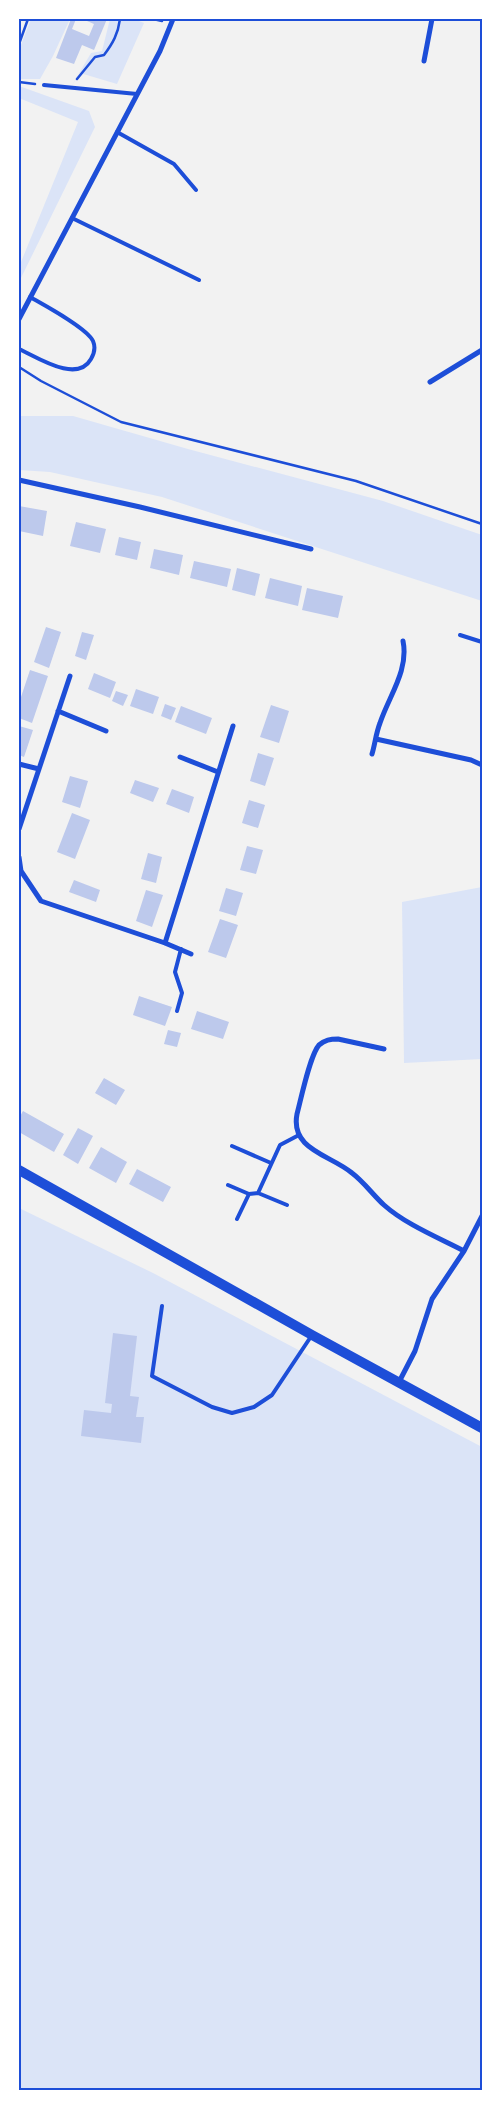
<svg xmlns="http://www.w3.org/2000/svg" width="501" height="2109" font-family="'Exo 2',sans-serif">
<rect width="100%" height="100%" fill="#f2f2f2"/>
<path fill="#dbe4f7" d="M31 19H70L53 56 40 79H19V50Z
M110 19H134L144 23 117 84 80 73 71 87 91 53 102 51Z
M19 86 89 111 95 127 19 282V267L78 122 19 98Z
M19 416H73L188 449 383 501 482 535V601L162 497 50 472 19 470Z
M482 887V1059L404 1063 402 902Z
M19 1208 153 1273 482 1447V2090H19Z"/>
<path fill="#bdc9ec" d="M71 19H76L72 29 89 36 94 24 87 21 88 19H107L94 50 82 45 74 64 56 58Z
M19 506 47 511 43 536 19 531Z
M76 522 106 529 100 553 70 546Z
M119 537 141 542 137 560 115 555Z
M154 549 183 555 179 575 150 568Z
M194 561 231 569 227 587 190 578Z
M237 568 260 574 255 596 232 590Z
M270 578 302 586 298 606 265 598Z
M307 588 343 596 338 618 302 610Z
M46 627 61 632 49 668 34 662Z
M82 632 94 635 86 660 75 656Z
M30 670 48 676 32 723 19 718V703Z
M94 673 116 682 110 698 88 689Z
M136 689 159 697 153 714 130 706Z
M116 691 128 695 123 706 112 701Z
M165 704 176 708 171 720 161 716Z
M271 705 289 711 279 743 260 737Z
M181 706 212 718 206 734 175 722Z
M19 726 33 730 24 757 19 755Z
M258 753 274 758 265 786 250 781Z
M70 776 88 781 80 808 62 802Z
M135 780 159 788 153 802 130 793Z
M172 789 194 797 189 813 166 804Z
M249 800 265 805 258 828 242 823Z
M72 813 90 820 75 859 57 852Z
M247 846 263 850 256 874 240 870Z
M148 853 162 857 156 883 141 879Z
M74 880 100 890 96 902 69 892Z
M226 888 243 893 236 916 219 911Z
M146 890 163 895 152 927 136 921Z
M220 919 238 925 226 958 208 952Z
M139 996 172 1007 165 1026 133 1015Z
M197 1011 229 1022 223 1039 191 1029Z
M168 1030 181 1033 177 1047 164 1044Z
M104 1078 125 1090 116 1105 95 1093Z
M23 1111 64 1134 54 1152 19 1132V1118Z
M78 1128 93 1136 78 1164 63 1155Z
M101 1147 127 1162 116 1183 89 1168Z
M137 1169 171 1187 163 1202 129 1184Z
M113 1333 137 1336 130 1396 139 1397 136 1417H144L141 1443 81 1436 84 1410 111 1413 112 1404 105 1403Z"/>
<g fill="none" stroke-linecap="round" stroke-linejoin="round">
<path stroke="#1d4ed8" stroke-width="2.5" d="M153 19 162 21
M19 44 28 19
M77 79 95 57 104 55C113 43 118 34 120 19
M19 82 35 84
M19 367 41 381 121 422 356 481 482 524"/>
<path stroke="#1d4ed8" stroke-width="4" d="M44 85 137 94
M117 132 174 164 196 190
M72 218 199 280
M19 349C37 357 77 384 91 359 94 354 96 348 93 341 87 328 44 305 30 297
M460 635 482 642
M177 1011 182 993 175 972 181 949
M232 1146 271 1163
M228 1185 249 1194
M287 1205 258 1193 280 1145 299 1135
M237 1219 249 1194 258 1193
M162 1306 152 1376 212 1407 232 1413 254 1407 272 1395 312 1335"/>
<path stroke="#1d4ed8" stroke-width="5" d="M424 61 432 19
M19 319 160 51 173 19
M430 382 482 350
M19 480 140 507 311 549
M58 711 106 731
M376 739 471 760 482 765
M372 754C375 744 376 733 380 723 389 696 409 670 403 641
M180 757 218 772
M19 764 39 769
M19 829 70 676
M19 857 21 871 41 901 165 943 191 954
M165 943 233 726
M384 1049 338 1039C330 1039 325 1040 319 1045 310 1055 301 1099 297 1114 290 1150 331 1155 352 1173 364 1182 373 1195 384 1205 405 1224 439 1238 464 1251
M399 1382 415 1351 432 1299 464 1251 482 1216"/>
<path stroke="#1d4ed8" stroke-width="10" d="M19 1170 312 1335 482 1428"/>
</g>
<rect width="501" height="2109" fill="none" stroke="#ffffff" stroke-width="40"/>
<rect x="20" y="20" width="461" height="2069" fill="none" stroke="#1d4ed8" stroke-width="2"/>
</svg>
